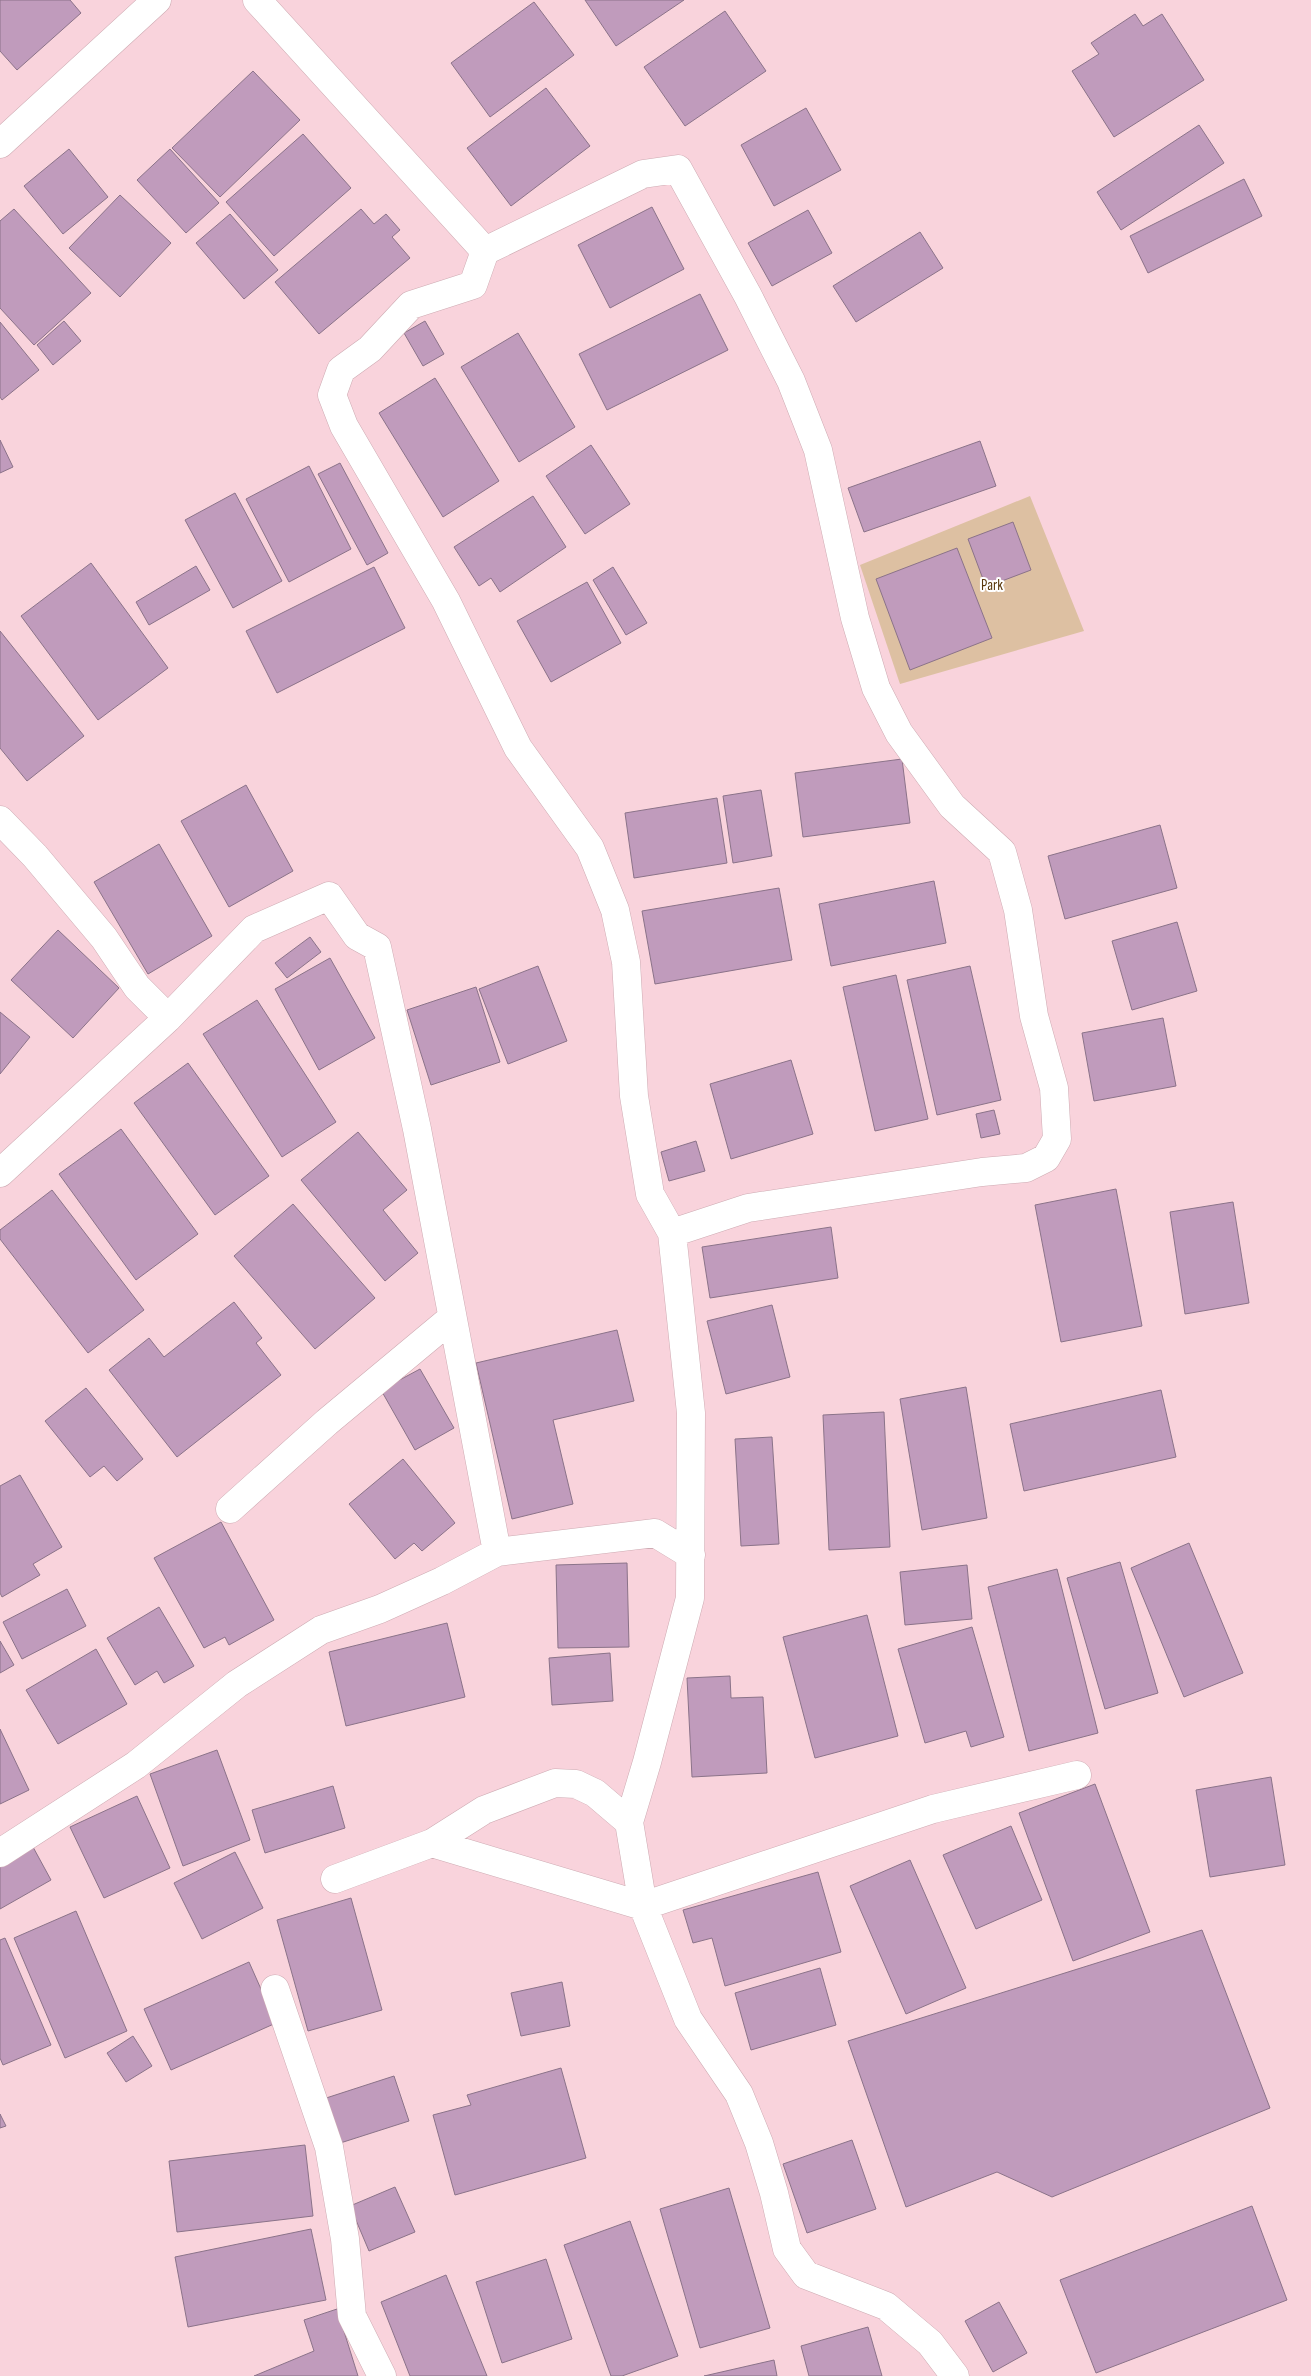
<svg xmlns="http://www.w3.org/2000/svg" width="1311" height="2376" font-family="'Sofia Sans Condensed',sans-serif">
<rect width="100%" height="100%" fill="#f9d3dc"/>
<path fill="#ddc0a2" d="M1030 496 1084 631 900 684 860 565Z"/>
<path fill="#c09bbc" stroke="#8b7389" d="M0 0H70L81 13 17 70 0 51Z
M585 0H684L616 46Z
M534 2 574 55 490 117 451 63Z
M725 11 766 71 685 126 644 67Z
M1135 14 1143 26 1162 14 1204 80 1114 137 1072 71 1099 54 1091 43Z
M253 71 300 120 220 197 172 148Z
M546 88 590 146 511 206 467 148Z
M806 108 841 170 774 206 741 145Z
M1199 125 1224 163 1121 230 1097 192Z
M303 134 351 188 274 256 226 202Z
M69 149 108 197 63 234 24 186Z
M170 149 219 203 186 233 137 180Z
M1244 179 1262 216 1148 273 1130 236Z
M120 195 171 243 120 297 69 248Z
M652 207 684 269 610 308 578 245Z
M14 209 91 293 34 345 0 308V221Z
M361 209 374 224 386 214 400 230 392 237 410 258 319 334 275 282Z
M808 210 832 253 772 286 748 243Z
M230 214 278 270 244 299 196 243Z
M920 232 943 268 856 322 833 286Z
M700 294 728 350 607 410 579 354Z
M64 321 81 341 53 365 37 345Z
M425 321 444 354 423 366 404 333Z
M0 322 39 370 2 400 0 397Z
M518 333 575 427 519 462 461 367Z
M435 378 499 481 443 517 379 413Z
M0 440 13 467 0 473Z
M980 441 996 486 864 532 848 488Z
M591 445 630 504 585 534 546 476Z
M340 463 388 553 367 565 318 474Z
M309 466 351 549 289 582 246 499Z
M235 493 282 581 233 608 185 520Z
M533 496 566 547 500 592 491 578 479 586 454 547Z
M1013 522 1031 570 986 587 968 539Z
M957 548 992 638 910 670 876 579Z
M91 563 168 668 98 720 21 616Z
M196 566 210 590 149 625 136 602Z
M374 567 405 628 277 693 246 631Z
M613 567 647 623 626 635 593 580Z
M587 582 621 643 551 682 517 621Z
M0 631 84 736 27 781 0 748Z
M902 759 910 823 803 837 795 773Z
M246 785 293 871 229 907 181 821Z
M761 790 772 856 733 863 723 796Z
M717 798 727 863 634 878 625 813Z
M1160 825 1177 888 1065 919 1048 856Z
M159 844 212 936 148 974 94 882Z
M934 881 946 943 831 966 819 904Z
M779 888 792 960 655 984 642 911Z
M1177 922 1197 991 1132 1010 1112 941Z
M58 930 119 988 73 1038 11 980Z
M310 937 321 952 287 978 275 963Z
M330 958 375 1038 319 1070 275 989Z
M538 966 567 1041 508 1064 479 989Z
M970 966 1001 1100 937 1115 907 980Z
M896 975 928 1119 875 1131 843 987Z
M476 987 500 1062 431 1085 407 1010Z
M257 1000 336 1122 282 1157 203 1034Z
M0 1012 30 1037 0 1074Z
M1163 1018 1176 1086 1094 1101 1082 1033Z
M791 1060 813 1134 731 1159 710 1084Z
M188 1063 269 1176 215 1215 134 1103Z
M994 1110 1000 1134 981 1138 976 1114Z
M121 1129 198 1234 136 1280 59 1174Z
M358 1132 407 1190 383 1210 418 1253 385 1281 301 1180Z
M696 1141 705 1171 669 1181 661 1152Z
M1116 1189 1142 1326 1061 1342 1035 1205Z
M52 1190 144 1310 88 1353 0 1239V1230Z
M1233 1202 1249 1303 1185 1314 1170 1212Z
M293 1204 375 1298 315 1349 234 1256Z
M831 1227 838 1278 710 1298 702 1247Z
M234 1302 262 1338 256 1343 281 1375 177 1457 109 1370 149 1338 164 1357Z
M772 1305 790 1377 726 1394 707 1321Z
M617 1330 634 1401 553 1420 573 1504 512 1519 476 1363Z
M420 1369 454 1428 415 1450 381 1390Z
M966 1387 987 1518 922 1530 900 1399Z
M86 1388 143 1459 117 1481 104 1466 90 1477 45 1421Z
M1161 1390 1176 1457 1024 1491 1010 1424Z
M884 1412 890 1547 829 1550 823 1415Z
M772 1437 779 1544 741 1546 735 1439Z
M403 1459 455 1523 422 1551 414 1543 395 1559 349 1504Z
M20 1475 62 1547 33 1564 40 1575 2 1597 0 1593V1486Z
M221 1522 274 1620 229 1645 225 1637 204 1648 154 1558Z
M1189 1543 1243 1673 1184 1697 1131 1568Z
M1120 1562 1158 1693 1105 1709 1067 1578Z
M627 1563 629 1647 558 1648 556 1565Z
M967 1565 972 1619 905 1625 900 1572Z
M1057 1569 1098 1733 1029 1751 988 1587Z
M67 1589 86 1626 22 1659 3 1622Z
M159 1607 194 1666 164 1683 157 1671 135 1685 107 1638Z
M867 1615 898 1736 815 1758 783 1637Z
M447 1623 465 1697 346 1726 329 1652Z
M972 1627 1004 1737 971 1747 966 1731 925 1743 898 1649Z
M0 1641 14 1665 0 1673Z
M96 1649 127 1704 58 1744 26 1690Z
M610 1653 613 1701 552 1705 549 1658Z
M730 1676 731 1698 763 1697 767 1773 692 1777 687 1678Z
M0 1729 29 1790 0 1804Z
M217 1750 250 1840 183 1866 150 1774Z
M1271 1777 1285 1865 1210 1877 1196 1790Z
M1095 1784 1150 1932 1073 1961 1019 1813Z
M333 1786 345 1828 265 1853 252 1810Z
M137 1796 170 1868 104 1898 70 1827Z
M1011 1826 1042 1900 976 1929 943 1855Z
M33 1847 51 1880 0 1909V1866Z
M235 1852 263 1908 202 1939 174 1883Z
M910 1860 966 1988 906 2014 850 1886Z
M818 1872 841 1952 725 1986 712 1938 693 1943 683 1910Z
M351 1898 382 2010 308 2031 277 1920Z
M76 1911 127 2031 65 2058 14 1938Z
M1202 1930 1270 2108 1052 2197 997 2172 906 2207 848 2041Z
M5 1938 51 2045 3 2065 0 2058V1940Z
M249 1962 276 2023 171 2070 144 2009Z
M820 1968 836 2025 751 2050 735 1993Z
M562 1982 570 2026 521 2036 511 1993Z
M133 2036 152 2066 126 2082 107 2053Z
M561 2068 586 2158 455 2195 433 2115 471 2105 467 2095Z
M394 2076 409 2121 334 2145 320 2100Z
M0 2114 6 2126 0 2128Z
M852 2140 876 2209 807 2233 783 2164Z
M305 2145 313 2216 177 2232 169 2161Z
M395 2187 415 2232 369 2251 350 2206Z
M729 2188 770 2328 700 2348 660 2209Z
M1252 2206 1287 2300 1096 2373 1060 2280Z
M630 2221 678 2356 622 2376H611L564 2245Z
M311 2229 326 2300 188 2327 175 2257Z
M546 2259 572 2339 502 2363 476 2282Z
M446 2275 487 2376H410L381 2302Z
M999 2302 1027 2353 993 2372 965 2321Z
M337 2309 358 2376H254L314 2351 304 2320Z
M868 2327 882 2376H809L801 2346Z
M774 2360 777 2376H704Z"/>
<g fill="none" stroke-linecap="round" stroke-linejoin="round">
<g stroke="#ceabb3" stroke-width="29">
<path id="street" d="M257 0 485 251
M0 144 157 0
M0 820 35 856 104 938 137 987 168 1018
M0 1173 168 1018 254 929 329 896 357 936 377 947 417 1129 497 1552
M672 1233 748 1208 982 1172 1026 1168 1046 1158 1057 1139 1054 1088 1034 1016 1018 910 1002 852 952 806 899 733 876 688 855 618 818 450 791 381 748 296 678 169 643 174 485 251 473 285 411 305 370 349 341 370 332 395 344 426 446 601 518 748 590 848 615 910 626 962 634 1096 650 1194 672 1233 691 1413 690 1598 647 1762 629 1822 643 1906 688 2019 739 2094 759 2143 774 2193 787 2249 806 2275 886 2306 930 2343 955 2376
M230 1509 327 1422 452 1318
M432 1843 643 1906 933 1809 1077 1775
M0 1853 136 1765 237 1684 321 1630 380 1609 442 1581 497 1552 655 1533 691 1555
M335 1879 432 1843 484 1810 555 1783 576 1784 595 1793 629 1822
M275 1989 329 2147 345 2239 352 2316 382 2376"/>
</g>
<use href="#street" stroke="#fff" stroke-width="28"/>
</g>
<g text-anchor="middle" stroke-width="4" stroke-linejoin="round" paint-order="stroke">
<g font-size="15" fill="#58370b" stroke="#fff">
<text x="992" y="590">Park</text>
</g>
</g>
</svg>
